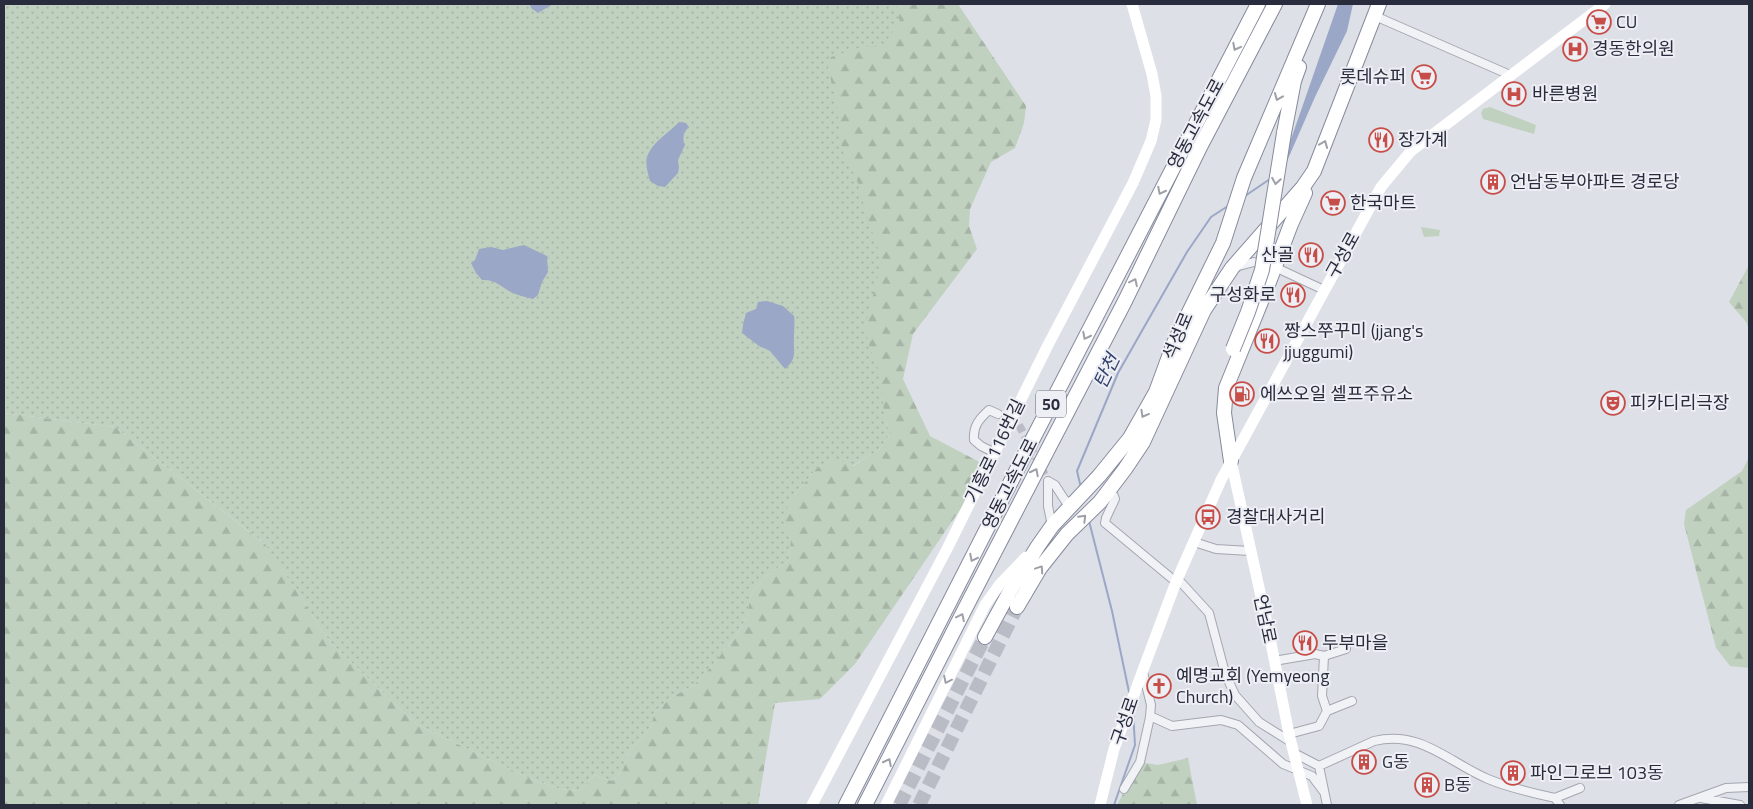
<svg xmlns="http://www.w3.org/2000/svg" width="1753" height="809" font-family="'Titillium Web','Noto Sans KR',sans-serif">
<defs>
<pattern id="grass-dots" width="8" height="8" patternUnits="userSpaceOnUse" patternTransform="scale(1.25)"><rect width="8" height="8" fill="#c1d1c0"/><path d="M2 2h.1M6 6h.1" fill="none" stroke="#a6b4a6" stroke-width="1.8" stroke-linecap="round"/></pattern>
<pattern id="forest-firs" width="22" height="20" patternUnits="userSpaceOnUse" patternTransform="scale(1.25)"><rect width="22" height="20" fill="#c1d1c0"/><path d="M5 1l3.5 6h-7zM16 11l3.5 6h-7z" fill="#a6b4a6"/></pattern>
</defs>
<rect width="100%" height="100%" fill="#dee0e7"/>
<path fill="url(#grass-dots)" d="M4 4H923L899 311 885 420 890 434 878 451 866 457 853 466 836 460 817 468 791 499V537L789 560 766 576 751 593 747 617 736 636 710 668 694 685 672 697 655 712 650 729 629 752 623 770 612 781 595 775 579 791 560 789 526 777 416 724 330 642 264 543 115 427 4 413Z"/>
<path fill="url(#forest-firs)" d="M896 4H958L1026 106 1024 123 1015 148 991 162 970 209 969 226 977 249 913 334 903 379 930 436 989 467 855 664 820 699 775 703 758 805H4V413L115 427 265 544 330 642 416 724 526 777 560 789 579 791 595 775 612 781 623 770 629 752 650 729 655 712 672 697 694 685 710 668 736 636 747 617 751 593 766 576 789 560 791 537 782 519 791 499 817 468 836 459 854 466 866 457 878 451 890 434 885 420 879 371 869 345 865 327 882 260 866 214 857 180 842 150 836 101 828 68 831 57 858 48 883 45 900 22Z
M1749 265V329L1746 322 1729 302Z
M1749 457V668L1730 666 1716 648 1684 524 1686 510 1742 471Z
M1188 758 1197 805H1117L1140 762 1158 765Z"/>
<path fill="#c1d1c0" d="M1490 107 1536 125 1534 134 1483 119 1481 113 1483 109Z
M1421 227 1440 230 1439 236 1424 237Z"/>
<path fill="#9ba7c6" d="M530 4H553L538 13 531 8Z
M1338 4H1353L1347 31 1315 97 1281 175 1269 180 1282 165Z
M679 122 686 123 689 127C683 133 682 138 685 145L678 160 679 167 678 173 665 187 658 186 650 181C648 174 645 164 647 157 652 142 669 133 679 122Z
M524 245 547 256 548 272 542 282 538 295 533 299C525 297 516 295 509 291 499 285 494 279 482 280L476 273 471 263 475 260 479 249 491 247 503 250Z
M767 301 783 306 794 316C795 323 794 330 794 337 793 351 798 358 785 369L770 351 759 346 742 333 743 325 746 313 756 309 758 302Z"/>
<g fill="none" stroke-linecap="round" stroke-linejoin="round">
<path stroke="#9ba7c6" stroke-width="2" d="M1245 196 1270 179
M1081 488 1077 471 1118 373 1139 336 1187 252 1211 217 1228 206
M1089 521 1112 611 1129 692
M1114 805 1135 745 1133 711"/>
<path stroke="#babcc5" stroke-width="8" stroke-dasharray="8 4" stroke-linecap="butt" d="M998 414 1018 423 1048 481"/>
<path stroke="#babcc5" stroke-width="14" stroke-dasharray="14 7" stroke-linecap="butt" d="M899 805 985 637
M919 805 1017 607"/>
<g stroke="#a4a6b1" stroke-width="10">
<path id="street" d="M1375 16 1510 75
M1235 267 1254 262 1279 269 1324 290
M995 453 981 446 974 440C973 426 979 419 989 410L998 414
M1108 491 1114 496 1115 499 1106 518 1105 523 1176 582
M1052 526 1048 506V481L1055 485 1066 502 1072 501
M1194 542 1216 549 1250 551
M1177 578 1209 613 1225 673 1235 695 1259 722 1291 742
M1274 661 1315 654 1324 656
M1327 711 1352 701
M1150 716 1172 726 1221 720 1238 725 1283 764 1312 776 1324 792
M1289 734 1319 726 1327 711 1322 696 1324 656 1346 649
M1294 753 1319 766 1327 805
M1319 766 1374 741C1421 730 1448 762 1488 779 1509 788 1533 793 1555 798L1560 805
M1124 789 1140 762 1150 717 1151 705 1143 672
M1555 798 1580 788
M1701 798 1740 805
M1679 805 1726 788 1749 787"/>
</g>
<g stroke="#868b9d" stroke-width="16">
<path id="highway" d="M1284 133 1294 81 1299 67
M1231 461 1224 413 1226 388 1269 282 1291 224 1305 193
M1017 607 1040 568 1067 534 1100 502 1125 469 1143 442 1204 310 1232 268 1303 187 1314 171 1379 4
M985 637 1010 591 1038 546 1052 526 1099 476 1130 438 1156 392 1174 343 1223 243 1244 178 1318 4
M846 805 1026 452 1258 4
M865 805 968 603 1125 301 1200 147 1275 4"/>
</g>
<use href="#street" stroke="#f1f2f6" stroke-width="8"/>
<path stroke="#fff" stroke-width="11" d="M1231 461 1268 628 1289 734 1307 805
M812 805 948 547 1048 345 1133 183 1151 141 1156 120V96L1152 74 1132 4
M886 805 985 605 1000 584 1026 557
M1100 805 1114 749 1143 670 1176 582 1221 480 1381 187 1411 151 1605 4"/>
<use href="#highway" stroke="#fff" stroke-width="14"/>
<g stroke="#868b9d" stroke-width="16" stroke-linecap="butt">
<path id="highway-bridge" d="M1233 349 1248 312 1262 270 1284 133"/>
</g>
<use href="#highway-bridge" stroke="#fff" stroke-width="14"/>
</g>
<defs><path id="oneway-chevron" d="M-2-3.5L2.5 0L-2 3.5" fill="none" stroke-width="1.6" stroke-linecap="round" stroke-linejoin="round" transform="scale(1.25)"/></defs>
<g stroke="#9ea0a8">
<use href="#oneway-chevron" transform="translate(1236 47) rotate(118)"/>
<use href="#oneway-chevron" transform="translate(1278 97) rotate(113)"/>
<use href="#oneway-chevron" transform="translate(1324 144) rotate(-68)"/>
<use href="#oneway-chevron" transform="translate(1276 181) rotate(99)"/>
<use href="#oneway-chevron" transform="translate(1161 191) rotate(117)"/>
<use href="#oneway-chevron" transform="translate(1134 282) rotate(-64)"/>
<use href="#oneway-chevron" transform="translate(1086 336) rotate(117)"/>
<use href="#oneway-chevron" transform="translate(1144 414) rotate(119)"/>
<use href="#oneway-chevron" transform="translate(1035 472) rotate(-63)"/>
<use href="#oneway-chevron" transform="translate(1083 518) rotate(-45)"/>
<use href="#oneway-chevron" transform="translate(973 558) rotate(117)"/>
<use href="#oneway-chevron" transform="translate(1040 569) rotate(-56)"/>
<use href="#oneway-chevron" transform="translate(961 617) rotate(-64)"/>
<use href="#oneway-chevron" transform="translate(947 680) rotate(116)"/>
<use href="#oneway-chevron" transform="translate(888 762) rotate(-63)"/>
</g>
<defs>
<g id="supermarket-ring" transform="scale(1.25)"><circle r="9.5" fill="#eeeff5" stroke="#c74e48" stroke-width="1.5"/><path d="M-6-5.5h2.5l.6 2H6L4.5 2H-2.5L-4.4-4H-6ZM-1.5 3.2a1.3 1.3 0 1 0 .1 0ZM3 3.2a1.3 1.3 0 1 0 .1 0Z" fill="#c74e48"/></g>
<g id="hospital-ring" transform="scale(1.25)"><circle r="9.5" fill="#eeeff5" stroke="#c74e48" stroke-width="1.5"/><path d="M-5-5h3v3.5h4V-5h3V5h-3V1.5h-4V5h-3Z" fill="#c74e48"/></g>
<g id="restaurant-ring" transform="scale(1.25)"><circle r="9.5" fill="#eeeff5" stroke="#c74e48" stroke-width="1.5"/><path d="M-5-6h1v4h1v-4h1v4h1v-4h1v5L-1.5 .5V6h-2V.5L-5-1ZM5-6V6H3V1.5H1.5Q1.5-4 5-6Z" fill="#c74e48"/></g>
<g id="building-ring" transform="scale(1.25)"><circle r="9.5" fill="#eeeff5" stroke="#c74e48" stroke-width="1.5"/><path d="M-4-6H4V6H1V3H-1V6H-4ZM-2.5-4.3h1.7v1.8h-1.7ZM.8-4.3h1.7v1.8H.8ZM-2.5-1h1.7V.8h-1.7ZM.8-1h1.7V.8H.8Z" fill="#c74e48"/></g>
<g id="fuel-ring" transform="scale(1.25)"><circle r="9.5" fill="#eeeff5" stroke="#c74e48" stroke-width="1.5"/><path d="M-5.5-6h7V0h2V4h1.3V-2.5L3-4.5l.8-.8L6-3V5H2.5V1h-1V6h-7ZM-4.2-4.7v3.2H.2V-4.7Z" fill="#c74e48"/></g>
<g id="theatre-ring" transform="scale(1.25)"><circle r="9.5" fill="#eeeff5" stroke="#c74e48" stroke-width="1.5"/><path d="M-5-5.5Q0-4 5-5.5V0Q5 5 0 6Q-5 5-5 0ZM-3.3-2.5H-1v1.5H-3.3ZM1-2.5H3.3v1.5H1ZM-2.8 1Q0 5.5 2.8 1Z" fill="#c74e48"/></g>
<g id="bus-ring" transform="scale(1.25)"><circle r="9.5" fill="#eeeff5" stroke="#c74e48" stroke-width="1.5"/><path d="M-5-6H5V4H4V6H2V4H-2V6H-4V4H-5ZM-3.5-4V0h7V-4ZM-3.5 1.2v1.5H-2V1.2ZM2 1.2v1.5H3.5V1.2Z" fill="#c74e48"/></g>
<g id="church-ring" transform="scale(1.25)"><circle r="9.5" fill="#eeeff5" stroke="#c74e48" stroke-width="1.5"/><path d="M-1.2-6h2.4v3.5h3.3v2.4h-3.3V6h-2.4V-.1h-3.3v-2.4h3.3Z" fill="#c74e48"/></g>
</defs>
<g fill-rule="evenodd">
<use href="#supermarket-ring" x="1599" y="22"/>
<use href="#hospital-ring" x="1575" y="49"/>
<use href="#supermarket-ring" x="1424" y="77"/>
<use href="#hospital-ring" x="1514" y="94"/>
<use href="#restaurant-ring" x="1381" y="140"/>
<use href="#building-ring" x="1493" y="182"/>
<use href="#supermarket-ring" x="1333" y="203"/>
<use href="#restaurant-ring" x="1311" y="255"/>
<use href="#restaurant-ring" x="1293" y="295"/>
<use href="#restaurant-ring" x="1267" y="341"/>
<use href="#fuel-ring" x="1242" y="394"/>
<use href="#theatre-ring" x="1613" y="403"/>
<use href="#bus-ring" x="1208" y="517"/>
<use href="#restaurant-ring" x="1305" y="643"/>
<use href="#church-ring" x="1159" y="686"/>
<use href="#building-ring" x="1364" y="762"/>
<use href="#building-ring" x="1513" y="773"/>
<use href="#building-ring" x="1427" y="785"/>
</g>
<g text-anchor="middle" stroke-width="4" stroke-linejoin="round" paint-order="stroke">
<rect fill="#eeeff5" stroke="#636674" stroke-width="1" x="1036" y="390.5" width="30" height="27" rx="4"/>
<g font-size="16" font-weight="bold" fill="#282c3d">
<text x="1051" y="410">50</text>
</g>
<g font-size="18" fill="#282c3d" stroke="#eeeff5" text-anchor="start">
<text x="1616" y="28">CU</text>
<text x="1592" y="55">경동한의원</text>
<text x="1406" y="83" text-anchor="end">롯데슈퍼</text>
<text x="1532" y="100">바른병원</text>
<text x="1398" y="146">장가계</text>
<text x="1510" y="188">언남동부아파트 경로당</text>
<text x="1350" y="209">한국마트</text>
<text x="1294" y="261" text-anchor="end">산골</text>
<text x="1276" y="301" text-anchor="end">구성화로</text>
<text x="1284" y="337">짱스쭈꾸미 (jjang's<tspan x="1284" dy="21">jjuggumi)</tspan></text>
<text x="1260" y="400">에쓰오일 셀프주유소</text>
<text x="1630" y="409">피카디리극장</text>
<text x="1226" y="523">경찰대사거리</text>
<text x="1322" y="649">두부마을</text>
<text x="1176" y="682">예명교회 (Yemyeong<tspan x="1176" dy="21">Church)</tspan></text>
<text x="1382" y="768">G동</text>
<text x="1530" y="779">파인그로브 103동</text>
<text x="1444" y="791">B동</text>
</g>
<g font-size="18" fill="#282c3d" stroke="#eeeff5">
<text transform="translate(1196 124) rotate(-62)" y="6">영동고속도로</text>
<text transform="translate(1343 255) rotate(-61)" y="6">구성로</text>
<text transform="translate(1178 336) rotate(-67)" y="6">석성로</text>
<text transform="translate(995 451) rotate(-64)" y="6">기흥로116번길</text>
<text transform="translate(1010 484) rotate(-63)" y="6">영동고속도로</text>
<text transform="translate(1265 619) rotate(78)" y="6">언남로</text>
<text transform="translate(1125 721) rotate(-71)" y="6">구성로</text>
</g>
<g font-size="19" font-style="italic" fill="#34436f" stroke="#eeeff5">
<text transform="translate(1106 371) rotate(-64)" y="7">탄천</text>
</g>
</g>
<rect width="1753" height="809" fill="none" stroke="#282c3d" stroke-width="10"/>
</svg>
